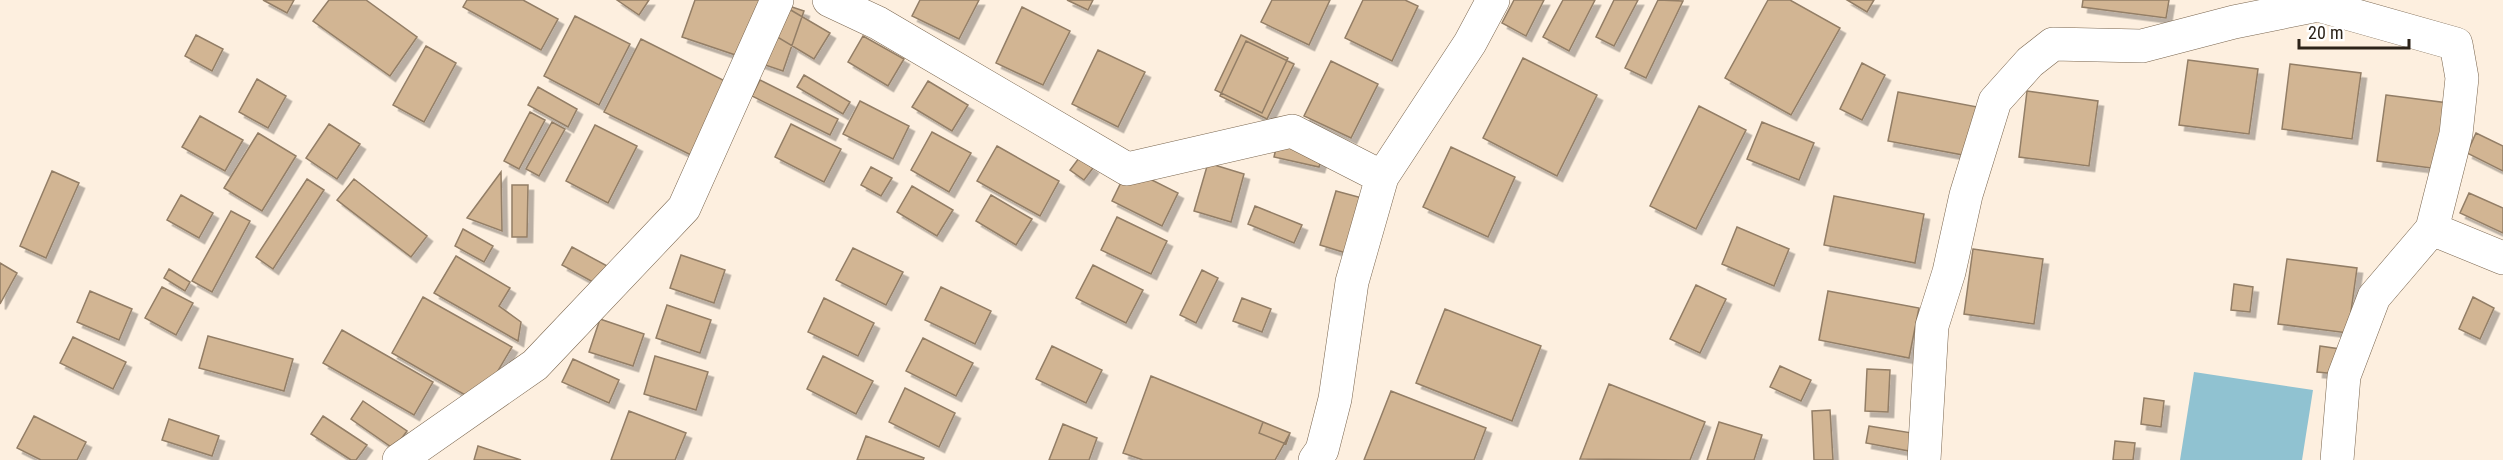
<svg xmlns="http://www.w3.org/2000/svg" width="2503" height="460" font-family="'Roboto Condensed',sans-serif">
<defs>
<filter id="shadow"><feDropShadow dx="5.5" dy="5.5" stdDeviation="0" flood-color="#0004"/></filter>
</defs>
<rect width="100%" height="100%" fill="#fdefdf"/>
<path fill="#90c2d1" d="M2194 372 2313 390 2302 460H2180Z"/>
<path fill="#d2b593" stroke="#937e66" stroke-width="1.5" filter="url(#shadow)" d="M263 0H294L287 13Z
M329 0H366L417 37 390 76 313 21Z
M467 0H523L558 19 541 50 463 7Z
M617 0H649L639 15Z
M695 0H771L804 11 783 71 682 37Z
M920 0H979L959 39 912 16Z
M1067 0H1093L1088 10Z
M1272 0H1330L1309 45 1261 22Z
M1363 0H1405L1418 6 1392 61 1345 38Z
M1514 0H1544L1526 36 1502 23Z
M1563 0H1595L1569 51 1543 37Z
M1614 0H1638L1614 46 1596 37Z
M1658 0 1683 1 1646 78 1625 68Z
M1768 0H1790L1840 28 1791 115 1725 78Z
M1847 0H1874L1867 12Z
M2083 0H2169L2166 18 2082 7Z
M1022 7 1070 31 1043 85 996 63Z
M789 9 830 33 814 59 774 35Z
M575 16 630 44 599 105 544 76Z
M196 35 223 49 212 71 185 56Z
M1241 35 1288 58 1262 113 1215 90Z
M863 36 904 59 888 86 848 62Z
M641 39 733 85 697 158 604 112Z
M1246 41 1294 64 1267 119 1220 96Z
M426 46 456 63 424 122 393 105Z
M1098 50 1145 72 1118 127 1072 104Z
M1523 58 1597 95 1557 176 1483 138Z
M2188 60 2258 69 2249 134 2179 125Z
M1331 61 1378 84 1351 138 1304 116Z
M1862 63 1885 75 1862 120 1840 109Z
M2290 64 2361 73 2352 139 2282 129Z
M804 75 850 102 843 114 797 87Z
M257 79 286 96 268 128 239 112Z
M760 80 838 119 830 135 752 96Z
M928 81 968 105 952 131 912 107Z
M538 87 577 109 568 127 528 105Z
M2027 91 2098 101 2089 166 2019 157Z
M1898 92 1988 109 1979 158 1888 141Z
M2386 95 2456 104 2447 170 2377 161Z
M860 101 909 126 893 159 843 134Z
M1699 106 1746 130 1696 229 1650 206Z
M530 112 545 120 519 169 504 161Z
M200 116 243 140 225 171 182 147Z
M552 122 565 129 539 176 526 169Z
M1762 122 1814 143 1799 180 1747 159Z
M329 124 360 144 337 179 306 158Z
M791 124 841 149 824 182 775 157Z
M595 125 637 146 608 203 566 181Z
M932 132 971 153 949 192 911 170Z
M258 133 296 156 262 211 224 188Z
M2476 133 2503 146V171L2467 153Z
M1277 144 1323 154 1319 167 1274 157Z
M997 146 1059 181 1040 216 977 181Z
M1451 147 1515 177 1488 237 1423 207Z
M1079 158 1093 168 1084 180 1070 170Z
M1208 163 1244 174 1231 222 1194 211Z
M871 167 892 178 881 196 861 185Z
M1128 168 1178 193 1162 226 1112 201Z
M52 171 79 183 46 258 20 246Z
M501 172 502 231 467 218Z
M307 179 324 190 273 269 256 257Z
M354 179 427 236 411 257 337 200Z
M512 185H528L527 237H512Z
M912 186 953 210 937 236 897 212Z
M1336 191 1362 198 1346 253 1320 245Z
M2469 193 2503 208V233L2460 213Z
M181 195 213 213 199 238 167 220Z
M991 195 1032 219 1016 245 976 221Z
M1834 196 1924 214 1915 263 1824 245Z
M1255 206 1302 225 1294 243 1248 224Z
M231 211 250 221 212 292 192 281Z
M1117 217 1167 241 1151 274 1101 250Z
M1737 227 1789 249 1774 286 1722 264Z
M463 229 493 246 484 262 455 246Z
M572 247 611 268 602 287 562 265Z
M853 248 903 272 886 305 836 280Z
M1973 249 2043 259 2034 324 1964 314Z
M681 255 725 270 714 303 670 288Z
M456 256 510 288 499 306 521 322 518 341 434 293Z
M2287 259 2357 268 2348 333 2278 324Z
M0 263 17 273 0 304Z
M1093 265 1143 290 1126 323 1076 298Z
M169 269 190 282 185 291 164 278Z
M1202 270 1218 278 1196 323 1180 315Z
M2234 284 2253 287 2250 312 2231 310Z
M1696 285 1726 299 1700 353 1670 339Z
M162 287 193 303 176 335 145 318Z
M941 287 991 311 975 344 925 320Z
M90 291 132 309 119 340 77 322Z
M1828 291 1919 308 1909 358 1819 340Z
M423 297 512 347 479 403 392 353Z
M2473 297 2494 308 2480 339 2459 329Z
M824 298 874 323 858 356 808 332Z
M1242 298 1271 309 1262 332 1233 321Z
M667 305 711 320 700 353 656 338Z
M1445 309 1541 346 1512 421 1416 383Z
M600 319 644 334 633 366 589 352Z
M342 330 433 382 414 415 323 363Z
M208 336 293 359 284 391 199 368Z
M73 337 126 362 113 389 60 363Z
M923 338 973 363 956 396 906 371Z
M1052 346 1102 370 1086 403 1036 379Z
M2320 346 2340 349 2337 374 2317 372Z
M655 356 708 372 696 410 644 394Z
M823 356 873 381 856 414 807 389Z
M573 359 619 380 609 403 562 382Z
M1780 366 1811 380 1801 401 1770 387Z
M1867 369 1890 370 1888 412 1865 411Z
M1151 376 1290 433 1275 460H1143L1123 453Z
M1609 384 1705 422 1690 460 1580 459Z
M905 388 955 413 939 447 889 422Z
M1391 391 1486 428 1474 460H1364Z
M2144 398 2164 401 2161 427 2141 424Z
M363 401 407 431 394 449 351 419Z
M1830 410 1833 460H1814L1812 411Z
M629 411 686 433 675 460H611Z
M34 416 86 442 77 460H41L17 448Z
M323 416 367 445 356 460H351L311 434Z
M169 419 219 436 212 456 162 440Z
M1263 422 1290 433 1286 444 1259 433Z
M1719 422 1762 435 1754 460H1707Z
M1063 424 1097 438 1089 460H1049Z
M1869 426 1912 433 1909 451 1866 443Z
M866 436 924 458 923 460H857Z
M2115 441 2135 443 2133 460H2113Z
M478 446 521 460H474Z"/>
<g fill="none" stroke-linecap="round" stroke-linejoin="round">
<g stroke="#7a664f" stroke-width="34">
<path id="street" d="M829 0 878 23 1127 169 1292 131 1382 177
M2318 0V5L2456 44 2462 78 2456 134 2432 229 2374 297 2344 376 2337 460
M2432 229 2503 258
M399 460 535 365 684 208 777 0
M1315 460 1322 450 1335 399 1352 282 1382 177 1470 43 1493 0
M1924 460 1932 326 1949 272 1966 195 1995 101 2030 62 2053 44 2142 46 2234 22 2318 5"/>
</g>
<use href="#street" stroke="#fff" stroke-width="33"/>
</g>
<path d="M2299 39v9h110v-9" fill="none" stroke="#2c2319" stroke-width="3"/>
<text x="2308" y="39" font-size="18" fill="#2c2319" stroke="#ffffff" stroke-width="4.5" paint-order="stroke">20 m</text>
</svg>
